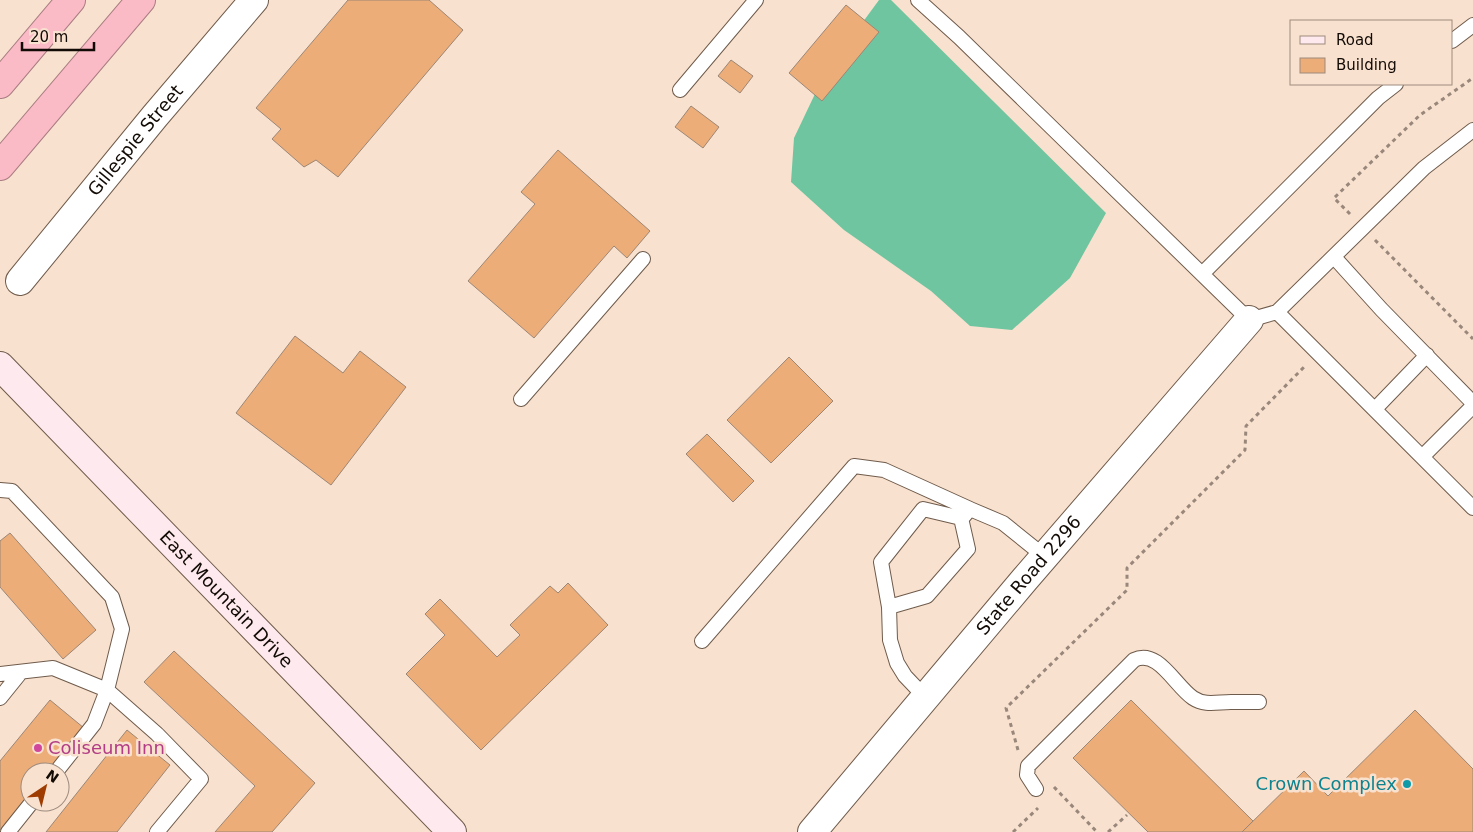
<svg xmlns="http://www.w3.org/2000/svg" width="1473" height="832" font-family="'DejaVu Sans',sans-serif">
<rect width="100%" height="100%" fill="#f9e1cf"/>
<path fill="#6fc59f" d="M879 0H891L1106 213 1070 278 1012 330 970 326 931 291 844 230 791 182 794 138 824 75Z"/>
<path fill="#ecad79" stroke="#9c8675" d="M348 0H429L463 30 338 177 316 160 304 167 272 139 281 129 256 108Z
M846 5 879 32 822 101 789 73Z
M731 60 753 76 740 93 718 76Z
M691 106 719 127 703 148 675 127Z
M558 150 650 231 627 258 614 246 534 338 468 281 535 204 521 192Z
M295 336 343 373 360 351 406 387 331 485 236 413Z
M789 357 833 401 771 463 727 420Z
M707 434 754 481 733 502 686 454Z
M10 533 96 630 63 659 0 587V541Z
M568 583 608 625 481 750 406 674 445 635 425 614 440 599 497 657 520 635 510 625 550 586 558 593Z
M174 651 315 783 272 832H215L255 786 144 682Z
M50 700 84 728 48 772H30V794L0 830V761Z
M1131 700 1253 821 1242 832H1148L1073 758Z
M1415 710 1473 769V832H1242L1304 771 1328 796Z
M127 730 170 765 117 832H46Z"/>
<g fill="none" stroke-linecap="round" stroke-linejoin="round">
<g stroke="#6f5b4b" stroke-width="16">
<path id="lane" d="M918 0 959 37 1249 320 1277 312 1424 168 1473 130
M1452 41 1473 25
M680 90 756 0
M1334 257 1381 309 1473 403
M1202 274 1378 98 1396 84
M1277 312 1473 508
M521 399 643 259
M1375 409 1427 355
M1422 457 1473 406
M0 490 12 491 112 597 122 629 107 690 94 724 56 772
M964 516 970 509 1003 523 1044 556
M889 607 927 596 968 549 961 518
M702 641 854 466 884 470 970 509
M0 674 53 668 107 690 157 734 201 779 157 832
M925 697 905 676 897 663 890 640 889 607 881 562 923 509 961 518
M0 698 21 672
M1036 789 1027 775 1028 766 1134 660C1158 648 1175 686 1193 698 1205 706 1217 702 1231 702 1240 702 1249 702 1259 702
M8 832 32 802"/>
</g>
<g stroke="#6f5b4b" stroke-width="30">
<g id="street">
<path id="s1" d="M20 281 155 116 254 0"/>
<path id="s2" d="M812 832 1025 579 1249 320"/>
</g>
</g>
<g stroke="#6f5b4b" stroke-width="30">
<g id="secondary">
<path id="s3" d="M0 366 452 832"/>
</g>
</g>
<g stroke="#a97d82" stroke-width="30">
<path id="highway" d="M0 84 71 0
M0 166 141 0"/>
</g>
<path stroke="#98877a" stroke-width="3" stroke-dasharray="4 4" stroke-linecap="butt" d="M1350 214 1334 198 1420 115 1473 78
M1375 240 1473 339
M1018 750 1006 708 1127 590V568L1245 450 1246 426 1306 365
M1054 787 1097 832
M1013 832 1038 808
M1108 832 1127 815"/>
<use href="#lane" stroke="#fff" stroke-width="14"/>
<use href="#street" stroke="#fff" stroke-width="28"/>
<use href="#secondary" stroke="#feeaee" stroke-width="28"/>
<use href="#highway" stroke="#fabac6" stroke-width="28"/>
</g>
<circle fill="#d1479c" stroke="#f9e1cf" stroke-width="2" cx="38" cy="748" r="5"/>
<circle fill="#0f9aa8" stroke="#f9e1cf" stroke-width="2" cx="1407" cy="784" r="5"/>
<g text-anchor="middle" stroke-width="5" stroke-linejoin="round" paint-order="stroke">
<g font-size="18" fill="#120b05" stroke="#f9e1cf">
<text dy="6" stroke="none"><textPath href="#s1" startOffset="182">Gillespie Street</textPath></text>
<text dy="6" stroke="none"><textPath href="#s2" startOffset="336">State Road 2296</textPath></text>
<text dy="6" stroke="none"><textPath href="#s3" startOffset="325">East Mountain Drive</textPath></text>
</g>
<g font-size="18" fill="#b23c85" stroke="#f9e1cf" text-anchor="start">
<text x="48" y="754">Coliseum Inn</text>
</g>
<g font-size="18" fill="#0d838f" stroke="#f9e1cf" text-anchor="end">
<text x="1397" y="790">Crown Complex</text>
</g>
</g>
<rect x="1290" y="20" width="162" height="65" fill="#f9e1cf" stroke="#9d8b7e"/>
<rect x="1300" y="36" width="25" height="8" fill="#feeaee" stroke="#9d8b7e"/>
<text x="1336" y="45" font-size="15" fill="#120b05">Road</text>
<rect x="1300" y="58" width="25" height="15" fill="#ecad79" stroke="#9d8b7e"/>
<text x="1336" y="70" font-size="15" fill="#120b05">Building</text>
<g transform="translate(45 787) rotate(35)"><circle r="24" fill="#f9e1cf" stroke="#9d8b7e"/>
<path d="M0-4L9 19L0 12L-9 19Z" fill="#9f3c01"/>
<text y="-8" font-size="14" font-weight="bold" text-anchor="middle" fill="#120b05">N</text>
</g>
<path d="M22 42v8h72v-8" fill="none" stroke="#120b05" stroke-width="2.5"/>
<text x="30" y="42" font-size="15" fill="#120b05" stroke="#f9e1cf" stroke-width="4" paint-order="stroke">20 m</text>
</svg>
